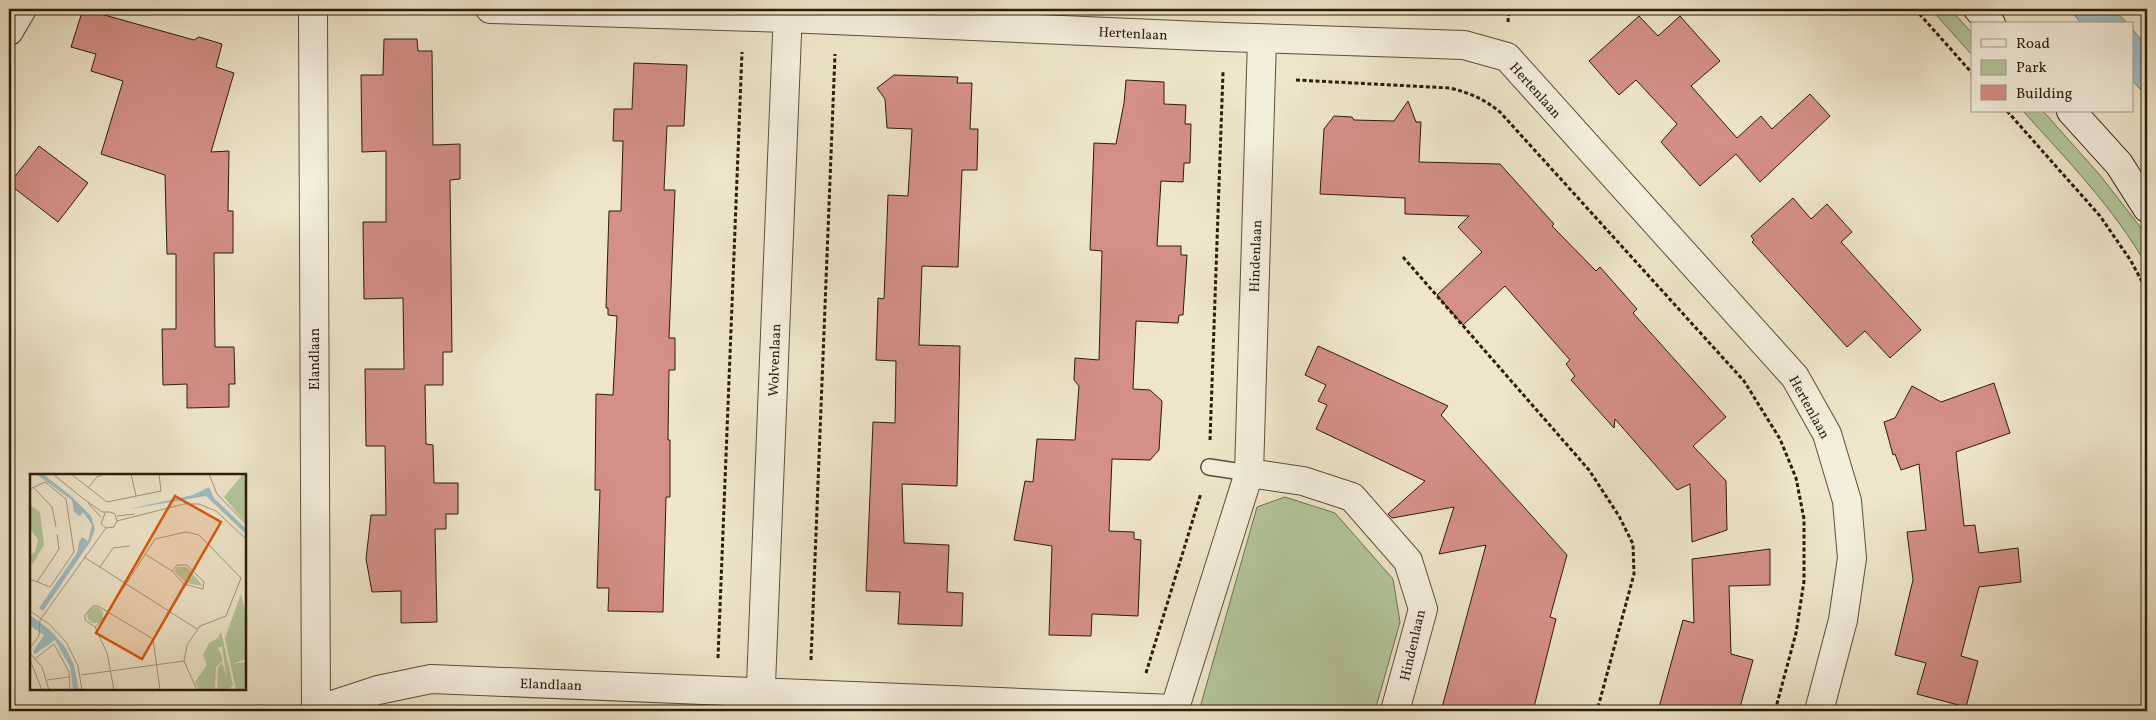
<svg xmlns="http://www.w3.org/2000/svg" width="2156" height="720" font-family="Vollkorn,serif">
<rect width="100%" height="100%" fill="#eee5ca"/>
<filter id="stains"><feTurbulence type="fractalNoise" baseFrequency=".004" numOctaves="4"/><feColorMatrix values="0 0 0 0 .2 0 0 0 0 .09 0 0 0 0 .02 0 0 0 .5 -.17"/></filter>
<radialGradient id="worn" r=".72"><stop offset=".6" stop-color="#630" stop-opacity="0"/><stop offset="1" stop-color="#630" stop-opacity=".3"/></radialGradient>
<path fill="#b3c69b" stroke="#6f7152" d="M1931 9H1950L1972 33V55Z
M2023 111H2043L2099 174 2138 224 2147 238V266C2114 208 2067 160 2023 111Z
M1285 497 1335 513 1393 579 1400 622 1375 711H1199L1257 507Z"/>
<path fill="#9fbcc2" stroke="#717c78" d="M2069 9H2114L2128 24H2082Z
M2132 29 2147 46V97L2132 80Z"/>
<path fill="#d48f88" stroke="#2b1c0a" d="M83 9 194 40 199 37 222 44 216 67 234 73 211 152 229 151 228 211H233V253H214L215 347H234L235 384H229V407L187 408V384L163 385 162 329H176V254H167L165 175 101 154 123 81 91 71 96 54 71 47Z
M1639 16 1658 36 1680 16 1720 61 1691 86 1737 138 1761 116 1772 129 1810 94 1830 116 1760 182 1736 154 1700 186 1661 142 1677 124 1636 80 1619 95 1589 61Z
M384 39H417L418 51H432L433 145 460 144V179L450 180 452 352H443V385H425L426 444 433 445 434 483H458V514H446V529H435L437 622 401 623V591L372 592 366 559 371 515H386L385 446H366L365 369H404L403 298 364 299 363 222H386V151L362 152 361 75H383Z
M634 63 687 65 684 126H667L664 190H675L669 338H675V370H669L668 440H670V497H666L663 612 608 611 609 588H597L600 490H595L596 394 613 395 617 316 608 315V308H606L609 211H621L623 141H613L614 109H632Z
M894 75 958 77 957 83H972L970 129H978L977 170H962L958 267 922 266 919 345 960 346 957 486 902 484 904 543 949 545 947 592 963 593 962 626 898 624 900 592 866 591 873 422 895 423 896 361 876 360 878 298 884 299 888 195 908 196 912 129 887 128 885 99 877 88Z
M1126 80 1164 82V104L1186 105 1185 124H1191L1190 163H1184L1183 182 1161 181 1157 246H1181V255H1187L1183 315H1179L1178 323 1136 321 1133 389 1150 390 1162 401 1159 450 1150 460 1112 459 1109 531 1134 532V539L1141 540 1138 616 1092 614 1091 636 1049 635 1052 546 1014 540 1025 481 1033 482 1037 439 1075 440 1079 386 1074 380 1075 358 1099 360 1102 251 1090 250 1094 143 1116 144 1124 103Z
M1408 101 1416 122H1421L1419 162 1500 164 1554 224 1552 226 1596 271 1600 267 1637 309 1633 313 1726 417 1693 446 1726 481 1727 530 1692 542 1690 484 1677 490 1615 419 1614 428 1571 380 1575 376 1566 364 1570 360 1505 286 1463 325 1437 295 1482 252 1458 227 1469 216 1405 214V198L1320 194 1324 129 1334 116 1352 117 1354 120 1394 121Z
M39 146 88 183 58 222 9 184Z
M1793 198 1811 219 1827 204 1852 232 1841 242 1921 330 1890 358 1865 331 1847 347 1752 242 1754 240 1751 236Z
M1318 346 1448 406 1441 415 1567 555 1550 617 1556 619 1533 711H1441L1486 545 1439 554 1454 507 1392 518 1388 514 1425 481 1316 429 1327 405 1318 401 1326 385 1305 375Z
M1994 383 2010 433 1956 452 1964 526 1975 525 1979 553 2018 548 2021 582 1979 587 1961 656 1978 661 1966 707 1917 694 1926 663 1895 655 1913 580 1907 532 1926 530 1919 464 1901 470 1895 454 1893 455 1884 422 1895 418 1912 386 1941 402Z
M1770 549V585L1729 586 1731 654 1753 660 1739 711H1658L1683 620 1694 623 1692 559Z"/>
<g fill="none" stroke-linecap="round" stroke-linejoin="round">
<g stroke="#5c4e3a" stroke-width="18">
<path id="lane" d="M1209 467 1249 473"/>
</g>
<g stroke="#5c4e3a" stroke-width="30">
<path id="street" d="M313 9 316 710
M490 9 787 18 1224 37 1464 45 1507 57 1795 377 1827 434 1847 501 1852 558 1843 620 1819 711
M9 31 22 9
M1249 473 1303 481 1352 497 1408 561 1423 609 1395 711
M760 710 788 9
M314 711 378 690 431 679 1173 709
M1174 711 1249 473 1262 39"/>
</g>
<g stroke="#2b1c0a" stroke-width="30">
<path id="secondary" d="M1978 9 1991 24
M2071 111 2119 164 2147 208"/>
</g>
<path stroke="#2b1c0a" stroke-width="3" stroke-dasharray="4 2.5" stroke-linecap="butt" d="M1915 9 1972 73
M1508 22 1509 9
M1296 80 1450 88C1470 93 1484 99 1500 112L1744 381 1780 439 1796 478 1804 519V581L1796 633 1775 711
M2007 111 2100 216 2131 261 2147 291
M1403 257 1589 470 1619 516 1633 544 1634 574 1597 711
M1210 440 1223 72
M718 658 742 52
M811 660 835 54
M1146 673 1201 493"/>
<use href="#lane" stroke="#f4eedd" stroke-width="15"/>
<use href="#street" stroke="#f4eedd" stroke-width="28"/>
<use href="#secondary" stroke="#f4eedd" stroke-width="28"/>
</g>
<g text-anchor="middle" stroke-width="5" stroke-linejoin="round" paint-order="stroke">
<g font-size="14" fill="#2b1c0a" stroke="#f4eedd">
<text transform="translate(1133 33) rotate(3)" y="5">Hertenlaan</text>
<text transform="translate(1536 90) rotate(48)" y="5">Hertenlaan</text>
<text transform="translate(1255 256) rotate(-88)" y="5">Hindenlaan</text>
<text transform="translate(314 359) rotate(-90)" y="5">Elandlaan</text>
<text transform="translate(774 360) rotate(-88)" y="5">Wolvenlaan</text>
<text transform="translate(1810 407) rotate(61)" y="5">Hertenlaan</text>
<text transform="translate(1412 645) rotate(-77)" y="5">Hindenlaan</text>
<text transform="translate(551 684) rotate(2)" y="5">Elandlaan</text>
</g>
</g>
<g transform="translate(30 474)">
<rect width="216" height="216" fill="#eee5ca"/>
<path d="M213 0H216V49L194 23ZM0 31 10 38 14 71 2 91 0 81 5 78 8 66 0 54ZM147 93H157L173 112 156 109 144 97ZM211 120 216 140V185L202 190 216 188V216H206L195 164ZM57 141a8 8 0 1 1 16 0a8 8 0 1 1-16 0ZM191 158 203 211 199 216H187L188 194 192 188 197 205 192 172 188 174 193 186 186 193 185 216H169L165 208 177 191 173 181 179 169 188 164Z" fill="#b3c69b"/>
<path d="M6 0H13L42 23 61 42 65 55 60 68 13 137 9 134 47 79 49 68 52 63 58 67 62 51 53 38 50 42 44 38 42 26ZM179 13 184 24 216 55V60L176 22 94 36 163 21ZM0 141 20 156 35 173 44 191 49 216H43L40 193 25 166 5 180 3 178 14 161 0 152Z" fill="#9fbcc2"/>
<path fill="none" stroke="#a0957d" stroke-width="1" d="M23 0 51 23M41 0 77 28 131 17 129 0M101 0 106 22M179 0 187 20 217 51M3 13 22 33 26 53M58 14 67 3 74 0M0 15 15 8 36 25 44 78 20 113 0 105M51 23 72 38H80L85 40 87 47 84 53 76 54 71 50 75 39M58 29 71 43M87 42 105 40M87 47 154 30H169L186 37 217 66M115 80 142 97 154 110 173 115 174 108 157 91H147L142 97M54 83 167 155M70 93 83 74 100 72M7 108 29 75 27 60M0 137 19 150 36 168 48 192 52 216M65 153 76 141 125 65 156 58 169 61 211 104 196 142 170 152 157 171 154 187 167 216M0 174 9 162 10 146 76 54M0 179 12 193 19 216M6 184 24 170 39 198 40 216M0 186 12 216M51 201 154 187M17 206 39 203M84 216 77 179 65 153 55 146V141L63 132H68L123 165M130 216 123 165 154 110"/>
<path fill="#df560c" fill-opacity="0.15" stroke="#df560c" stroke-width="2.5" d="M145 22 191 48 112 185 66 159Z"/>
<rect width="216" height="216" fill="none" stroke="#2b1c0a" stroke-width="2.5"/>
</g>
<rect width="2156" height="720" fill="none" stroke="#eee5ca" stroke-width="30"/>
<rect x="10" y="10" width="2136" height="700" fill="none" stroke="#2b1c0a" stroke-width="2.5"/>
<rect x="15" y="15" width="2126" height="690" fill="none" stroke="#2b1c0a"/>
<rect x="1971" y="22" width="162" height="90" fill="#f4eedd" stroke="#a49a89"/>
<rect x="1981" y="39" width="25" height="8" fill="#f4eedd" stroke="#a49a89"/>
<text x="2016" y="48" font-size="15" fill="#2b1c0a">Road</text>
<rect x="1981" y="60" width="25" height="15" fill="#b3c69b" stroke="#a49a89"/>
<text x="2016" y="72" font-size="15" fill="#2b1c0a">Park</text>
<rect x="1981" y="85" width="25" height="15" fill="#d48f88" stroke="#a49a89"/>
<text x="2016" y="98" font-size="15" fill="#2b1c0a">Building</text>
<rect width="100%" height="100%" filter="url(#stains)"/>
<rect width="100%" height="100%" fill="url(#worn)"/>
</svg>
